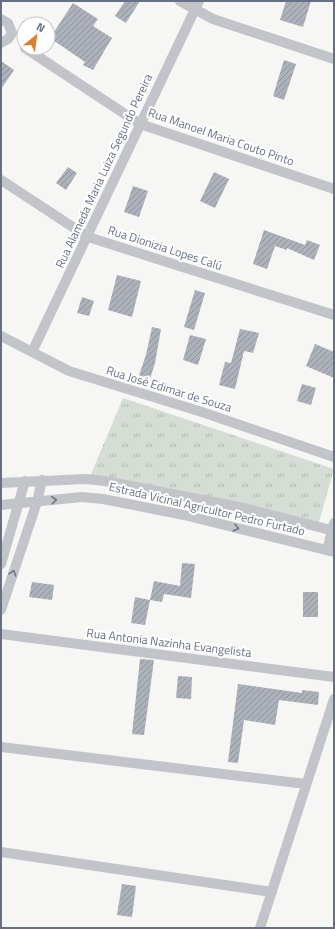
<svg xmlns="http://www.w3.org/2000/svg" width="335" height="929" font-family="'Titillium Web',sans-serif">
<defs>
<pattern id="grass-tufts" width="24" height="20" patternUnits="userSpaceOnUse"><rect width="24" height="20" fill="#d6ddd5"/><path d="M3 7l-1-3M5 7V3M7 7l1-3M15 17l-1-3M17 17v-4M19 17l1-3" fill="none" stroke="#b1b8b2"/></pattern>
<pattern id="building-hatch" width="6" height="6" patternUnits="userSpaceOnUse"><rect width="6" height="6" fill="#adb1b9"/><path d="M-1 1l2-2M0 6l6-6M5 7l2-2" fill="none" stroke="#91949c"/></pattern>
</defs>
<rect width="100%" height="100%" fill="#f6f7f4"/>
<path fill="url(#grass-tufts)" d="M123 398 334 469 318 526 89 479Z"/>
<path fill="url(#building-hatch)" d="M125 1H140L126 23 115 16Z
M286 1H311L303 27 280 20Z
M73 3 98 19 93 26 112 38 93 70 83 65 85 62 50 38Z
M284 60 296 64 284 100 273 96Z
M1 61 14 70 1 89Z
M68 167 77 173 66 190 56 183Z
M214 172 229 179 215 208 200 201Z
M133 186 148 191 139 217 124 212Z
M264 230 305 245 307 240 320 245 314 260 287 248V250L275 246 267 269 253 264Z
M117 275 141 281 132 317 108 310Z
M195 290 205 293 194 330 184 327Z
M82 297 94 301 89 316 77 313Z
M152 327 161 329 155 363 150 379 139 375 146 355Z
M240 329 259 333 253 353 244 351 235 389 219 385 225 362 231 363Z
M190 335 206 339 198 365 183 360Z
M315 344 334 352V378L306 366Z
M302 384 316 388 311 405 297 401Z
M182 563 195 564 191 598 164 594 162 602 150 600 154 581 180 586Z
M32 582 54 585 52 600 29 597Z
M303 592H318V617H303Z
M135 597 150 600 145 625 131 623Z
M140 659 154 660 144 735 132 734Z
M178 676 192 677 191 699 176 698Z
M238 684 302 693V690L319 692 318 705 279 700 275 725 244 720 238 763 228 762Z
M122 884 136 886 132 917 117 915Z"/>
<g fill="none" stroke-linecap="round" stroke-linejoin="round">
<path stroke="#c2c4c9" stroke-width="10" d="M180 1 213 19 334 59
M1 19 8 23 12 33 8 39 1 43
M25 48 140 124 334 189
M1 180 88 237 334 315
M1 336 69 371 202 412 334 457
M32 352 199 1
M1 483 85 479 105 481 244 508 334 531
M1 505 82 497 103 499 184 515 334 552
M327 550 334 523
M1 564 25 481
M1 610 37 502 42 480
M1 634 334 677
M1 747 306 784
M1 852 272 892
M260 928 334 699"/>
</g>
<defs><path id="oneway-chevron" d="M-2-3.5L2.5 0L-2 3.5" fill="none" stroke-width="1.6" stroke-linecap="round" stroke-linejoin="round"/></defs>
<g stroke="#6c7486">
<use href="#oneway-chevron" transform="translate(54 500) rotate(-6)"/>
<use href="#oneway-chevron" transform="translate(236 528) rotate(14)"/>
<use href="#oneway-chevron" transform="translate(13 573) rotate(-72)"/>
</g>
<g text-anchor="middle" stroke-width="4" stroke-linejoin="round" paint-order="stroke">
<g font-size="12" fill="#677083" stroke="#fff">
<text transform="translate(221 137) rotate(19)" y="4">Rua Manoel Maria Couto Pinto</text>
<text transform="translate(104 171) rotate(-65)" y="4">Rua Alameda Maria Luiza Segundo Pereira</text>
<text transform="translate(165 248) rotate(18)" y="4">Rua Dionizia Lopes Calú</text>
<text transform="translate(169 389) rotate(17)" y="4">Rua José Edimar de Souza</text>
<text transform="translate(207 509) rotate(13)" y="4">Estrada Vicinal Agricultor Pedro Furtado</text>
<text transform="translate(169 643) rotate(7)" y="4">Rua Antonia Nazinha Evangelista</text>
</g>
</g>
<rect width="335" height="929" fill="none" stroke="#677083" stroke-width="4"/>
<g transform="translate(36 36) rotate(29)"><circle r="19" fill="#ffffff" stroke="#c2c6cd"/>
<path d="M0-3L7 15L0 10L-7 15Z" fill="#dc7f2f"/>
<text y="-6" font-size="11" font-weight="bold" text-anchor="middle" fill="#677083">N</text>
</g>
</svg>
